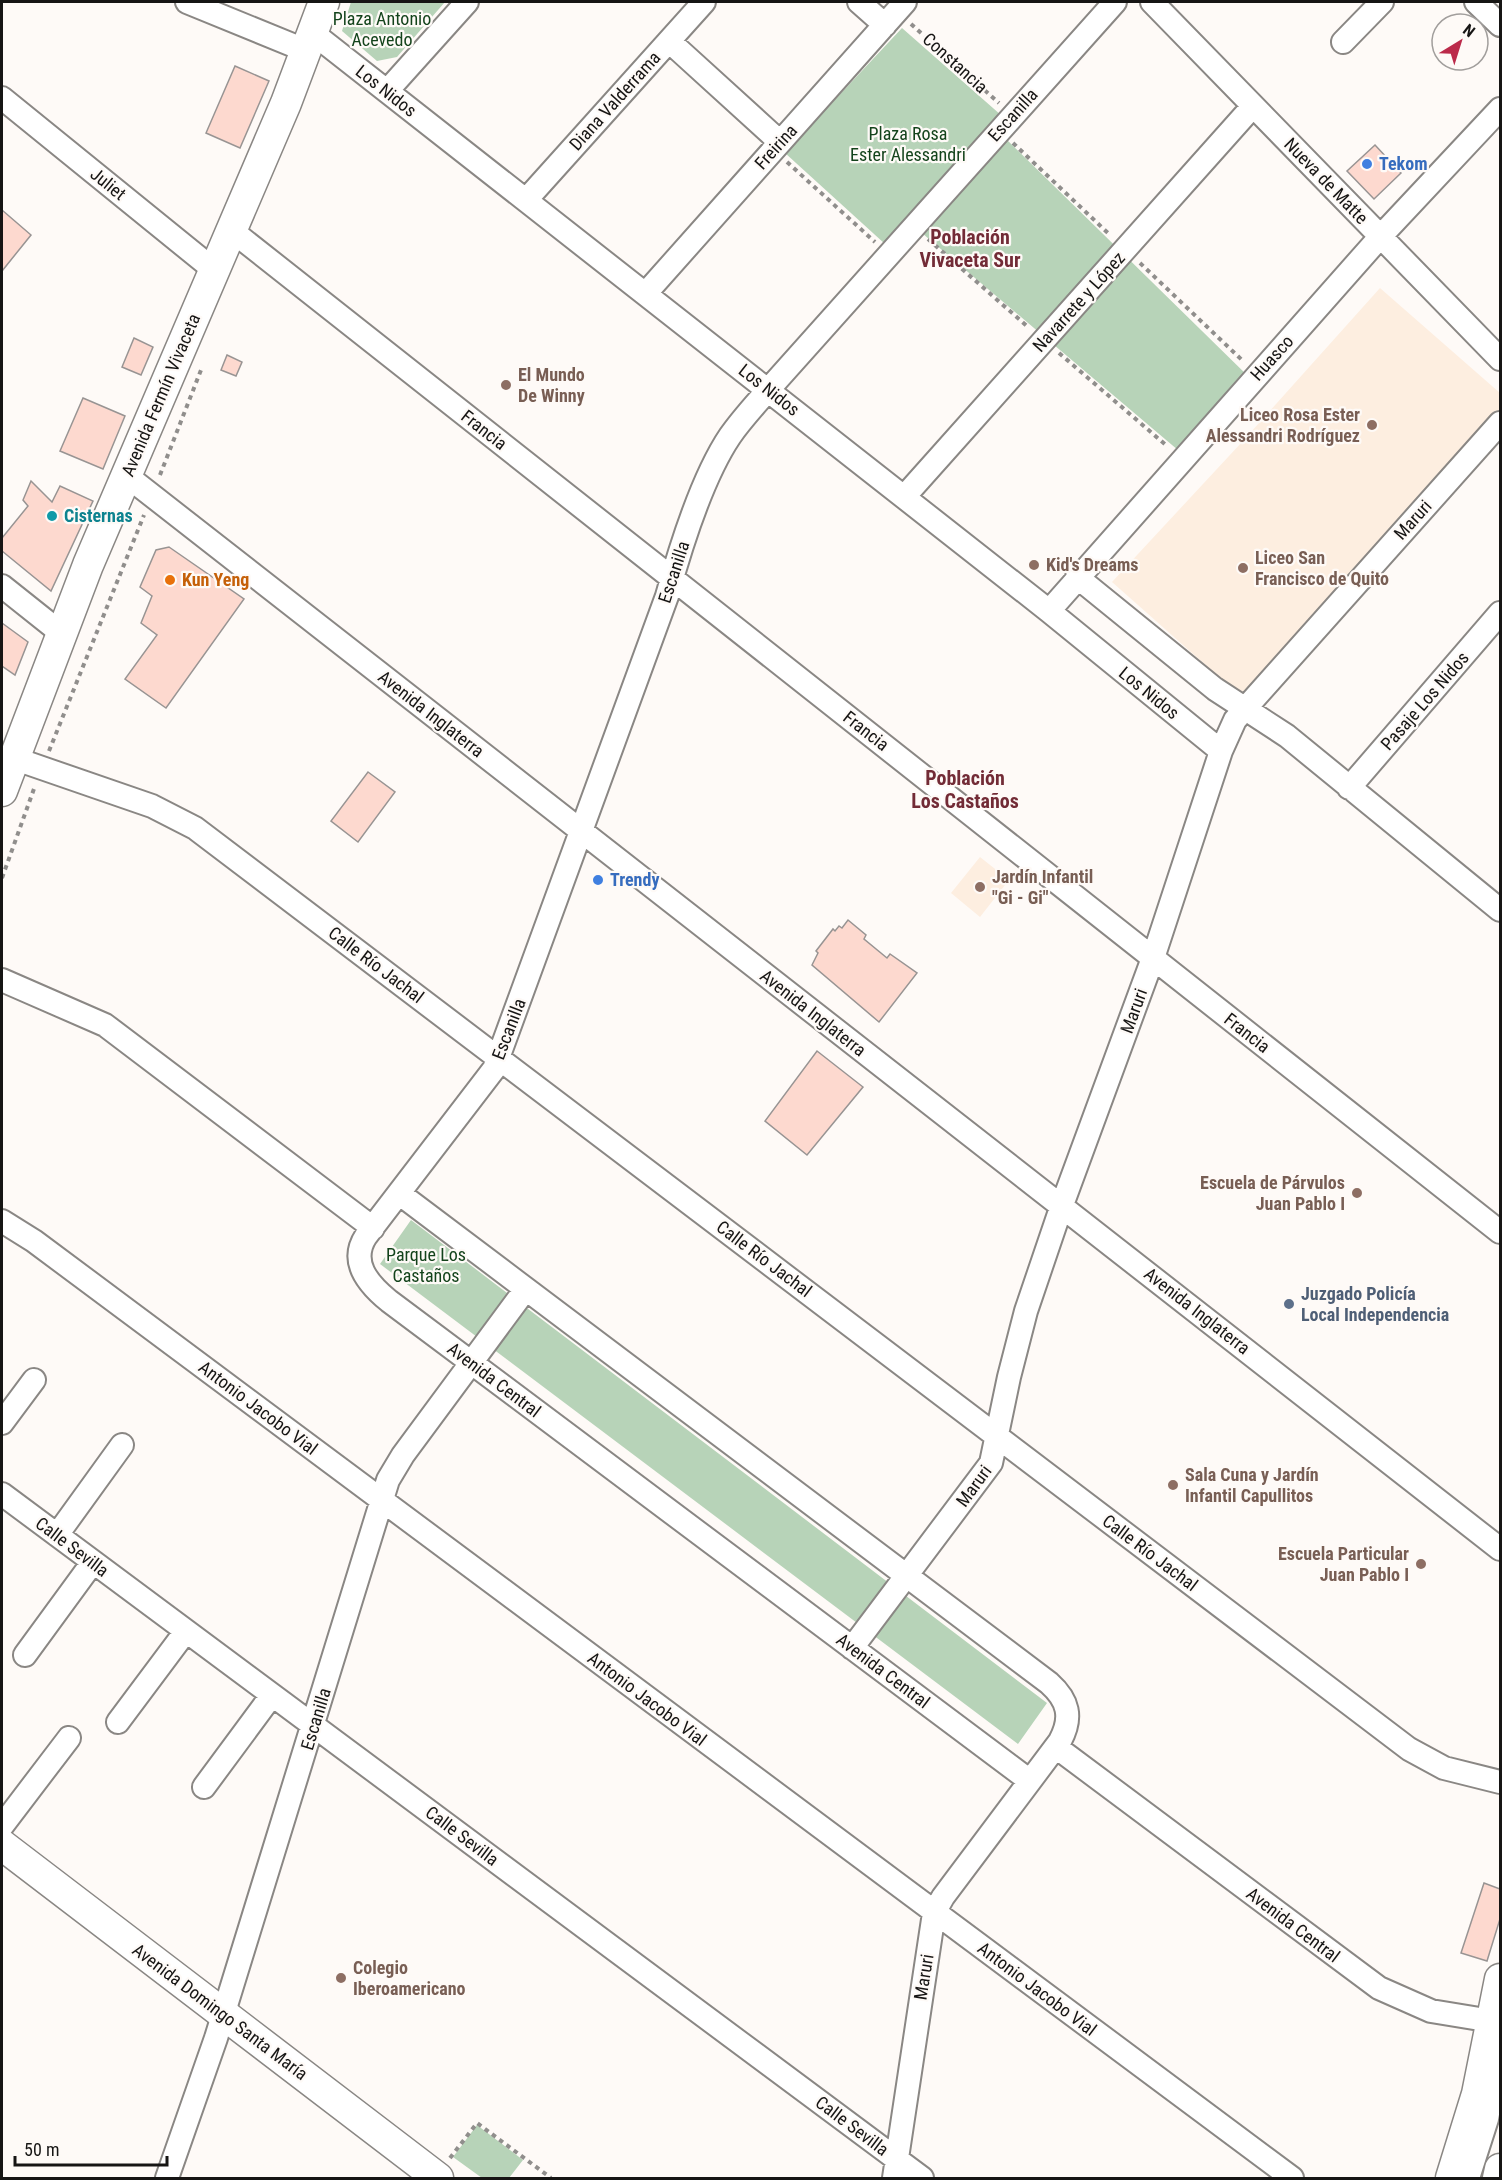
<svg xmlns="http://www.w3.org/2000/svg" width="1502" height="2180" font-family="'Roboto Condensed',sans-serif">
<rect width="100%" height="100%" fill="#fefaf7"/>
<path fill="#fdeee0" d="M1380 288 1500 393V409L1245 700 1112 582 1242 442Z
M980 857 1009 880 980 917 951 893Z"/>
<path fill="#b7d3b8" d="M351 2H445L397 57 377 61 342 31Z
M902 28 1010 123 1000 133 1251 379 1185 456 916 228 896 254 785 153Z
M411 1220 1047 1703 1018 1744 380 1264Z
M477 2125 523 2160 509 2178H482L453 2157Z"/>
<path fill="#fdd9cf" stroke="#989493" stroke-width="1.5" d="M235 66 269 81 240 148 206 133Z
M1375 145 1401 173 1374 199 1347 171Z
M2 210 31 235 2 271Z
M134 338 153 347 141 375 122 367Z
M227 355 242 362 236 376 221 370Z
M83 398 125 416 103 469 60 451Z
M31 481 52 502 60 486 93 501 51 591 2 551V538L28 506 23 500Z
M169 547 244 599 166 708 125 679 157 635 141 623 152 596 140 587 156 550Z
M2 623 28 642 15 675 2 666Z
M368 772 395 792 358 842 331 821Z
M848 920 866 935 864 939 887 958 890 954 917 973 879 1022 812 965 818 953 816 951 833 929 835 931 839 926 842 928Z
M817 1051 863 1087 807 1155 765 1121Z
M1484 1883 1500 1889V1919L1487 1961 1461 1953Z"/>
<g fill="none" stroke-linecap="round" stroke-linejoin="round">
<g stroke="#8a8784" stroke-width="26">
<path id="minor" d="M187 2 307 51
M859 2 885 25
M1152 2 1500 359
M1476 2 1500 25
M314 34 1049 611 1221 751
M669 41 780 142
M1343 42 1382 2
M387 91 467 2
M2 98 214 270
M526 200 704 2
M231 230 1500 1232
M646 293 905 2
M127 476 1500 1549
M904 497 1253 106
M1077 577 1215 689 1287 736 1500 910
M2 586 61 633
M1049 611 1380 237 1500 109
M13 758 152 806 195 828 1409 1749 1444 1768 1500 1782
M1349 788 1500 613
M2 980 105 1025 373 1228
M400 1194 1049 1683C1068 1700 1073 1717 1060 1741L943 1897 934 1913 894 2178
M2 1221 34 1241 1292 2178
M2 1423 34 1380
M2 1494 922 2178
M57 1535 122 1445
M852 1648 991 1463 1009 1377 1026 1311 1062 1205 1153 958 1221 751 1235 720 1500 423
M25 1655 93 1562
M118 1722 186 1631
M1056 1747 1379 1988 1431 2011 1492 2021
M1030 1781 389 1301C368 1284 349 1262 366 1236L494 1069 667 596C680 549 703 476 730 436 741 420 755 405 768 390L1115 2
M204 1787 272 1695
M2 1826 69 1738
M167 2178 216 2038 388 1480 403 1455 525 1290
M1468 2178 1487 2119 1500 2051"/>
</g>
<g stroke="#8a8784" stroke-width="33">
<path id="major" d="M2 791 88 565 286 103 324 2
M2 1845 438 2178
M1451 2178 1477 2094 1500 1979
M1498 2178 1500 2169"/>
</g>
<path stroke="#908e8c" stroke-width="4" stroke-dasharray="4.5 4.5" stroke-linecap="butt" d="M911 24 999 103
M1013 143 1110 235
M787 162 875 242
M928 239 1028 327
M1140 263 1243 361
M1059 353 1167 446
M160 475 201 370
M49 751 144 515
M2 878 35 786
M450 2158 477 2123 551 2178"/>
<use href="#minor" stroke="#fff" stroke-width="22"/>
<use href="#major" stroke="#fff" stroke-width="30"/>
</g>
<g fill="#3f7fe0" stroke="#fefaf7" stroke-width="2">
<circle cx="1367" cy="164" r="6"/>
<circle cx="598" cy="880" r="6"/>
</g>
<g fill="#8d6e63" stroke="#fefaf7" stroke-width="2">
<circle cx="506" cy="385" r="6"/>
<circle cx="1372" cy="425" r="6"/>
<circle cx="1034" cy="565" r="6"/>
<circle cx="1243" cy="568" r="6"/>
<circle cx="980" cy="887" r="6"/>
<circle cx="1357" cy="1193" r="6"/>
<circle cx="1173" cy="1485" r="6"/>
<circle cx="1421" cy="1564" r="6"/>
<circle cx="341" cy="1978" r="6"/>
</g>
<circle fill="#0f9aa8" stroke="#fefaf7" stroke-width="2" cx="52" cy="516" r="6"/>
<circle fill="#e8710a" stroke="#fefaf7" stroke-width="2" cx="170" cy="580" r="6"/>
<circle fill="#5c6f8a" stroke="#fefaf7" stroke-width="2" cx="1289" cy="1304" r="6"/>
<g text-anchor="middle" stroke-width="4.5" stroke-linejoin="round" paint-order="stroke">
<g font-size="18" fill="#13431b" stroke="#fefaf7">
<text x="382" y="25">Plaza Antonio<tspan x="382" dy="21">Acevedo</tspan></text>
<text x="908" y="140">Plaza Rosa<tspan x="908" dy="21">Ester Alessandri</tspan></text>
<text x="426" y="1261">Parque Los<tspan x="426" dy="21">Castaños</tspan></text>
</g>
<g font-size="18" fill="#161514" stroke="#fefaf7">
<text transform="translate(955 63) rotate(42)" y="6">Constancia</text>
<text transform="translate(386 91) rotate(38)" y="6">Los Nidos</text>
<text transform="translate(615 101) rotate(-48)" y="6">Diana Valderrama</text>
<text transform="translate(1013 115) rotate(-48)" y="6">Escanilla</text>
<text transform="translate(776 147) rotate(-48)" y="6">Freirina</text>
<text transform="translate(1326 181) rotate(46)" y="6">Nueva de Matte</text>
<text transform="translate(108 184) rotate(39)" y="6">Juliet</text>
<text transform="translate(1079 302) rotate(-48)" y="6">Navarrete y López</text>
<text transform="translate(1272 358) rotate(-48)" y="6">Huasco</text>
<text transform="translate(769 390) rotate(38)" y="6">Los Nidos</text>
<text transform="translate(161 395) rotate(-67)" y="6">Avenida Fermín Vivaceta</text>
<text transform="translate(484 430) rotate(38)" y="6">Francia</text>
<text transform="translate(1413 520) rotate(-48)" y="6">Maruri</text>
<text transform="translate(674 572) rotate(-72)" y="6">Escanilla</text>
<text transform="translate(1149 693) rotate(39)" y="6">Los Nidos</text>
<text transform="translate(1425 701) rotate(-49)" y="6">Pasaje Los Nidos</text>
<text transform="translate(431 714) rotate(38)" y="6">Avenida Inglaterra</text>
<text transform="translate(866 731) rotate(38)" y="6">Francia</text>
<text transform="translate(376 965) rotate(37)" y="6">Calle Río Jachal</text>
<text transform="translate(1134 1011) rotate(-70)" y="6">Maruri</text>
<text transform="translate(813 1013) rotate(38)" y="6">Avenida Inglaterra</text>
<text transform="translate(509 1029) rotate(-69)" y="6">Escanilla</text>
<text transform="translate(1247 1033) rotate(38)" y="6">Francia</text>
<text transform="translate(764 1259) rotate(37)" y="6">Calle Río Jachal</text>
<text transform="translate(1197 1311) rotate(38)" y="6">Avenida Inglaterra</text>
<text transform="translate(494 1380) rotate(37)" y="6">Avenida Central</text>
<text transform="translate(258 1408) rotate(37)" y="6">Antonio Jacobo Vial</text>
<text transform="translate(974 1486) rotate(-54)" y="6">Maruri</text>
<text transform="translate(72 1547) rotate(37)" y="6">Calle Sevilla</text>
<text transform="translate(1150 1553) rotate(37)" y="6">Calle Río Jachal</text>
<text transform="translate(883 1671) rotate(37)" y="6">Avenida Central</text>
<text transform="translate(647 1699) rotate(37)" y="6">Antonio Jacobo Vial</text>
<text transform="translate(316 1719) rotate(-73)" y="6">Escanilla</text>
<text transform="translate(462 1836) rotate(37)" y="6">Calle Sevilla</text>
<text transform="translate(1293 1925) rotate(37)" y="6">Avenida Central</text>
<text transform="translate(924 1977) rotate(-81)" y="6">Maruri</text>
<text transform="translate(1037 1989) rotate(37)" y="6">Antonio Jacobo Vial</text>
<text transform="translate(220 2012) rotate(37)" y="6">Avenida Domingo Santa María</text>
<text transform="translate(852 2126) rotate(37)" y="6">Calle Sevilla</text>
</g>
<g font-size="18" font-weight="bold" fill="#366cbe" stroke="#fefaf7" text-anchor="start">
<text x="1379" y="170">Tekom</text>
<text x="610" y="886">Trendy</text>
</g>
<g font-size="18" font-weight="bold" fill="#785e54" stroke="#fefaf7" text-anchor="start">
<text x="518" y="381">El Mundo<tspan x="518" dy="21">De Winny</tspan></text>
<text x="1360" y="421" text-anchor="end">Liceo Rosa Ester<tspan x="1360" dy="21">Alessandri Rodríguez</tspan></text>
<text x="1255" y="564">Liceo San<tspan x="1255" dy="21">Francisco de Quito</tspan></text>
<text x="1046" y="571">Kid's Dreams</text>
<text x="992" y="883">Jardín Infantil<tspan x="992" dy="21">"Gi - Gi"</tspan></text>
<text x="1345" y="1189" text-anchor="end">Escuela de Párvulos<tspan x="1345" dy="21">Juan Pablo I</tspan></text>
<text x="1185" y="1481">Sala Cuna y Jardín<tspan x="1185" dy="21">Infantil Capullitos</tspan></text>
<text x="1409" y="1560" text-anchor="end">Escuela Particular<tspan x="1409" dy="21">Juan Pablo I</tspan></text>
<text x="353" y="1974">Colegio<tspan x="353" dy="21">Iberoamericano</tspan></text>
</g>
<g font-size="18" font-weight="bold" fill="#0d838f" stroke="#fefaf7" text-anchor="start">
<text x="64" y="522">Cisternas</text>
</g>
<g font-size="18" font-weight="bold" fill="#c56008" stroke="#fefaf7" text-anchor="start">
<text x="182" y="586">Kun Yeng</text>
</g>
<g font-size="18" font-weight="bold" fill="#4e5e75" stroke="#fefaf7" text-anchor="start">
<text x="1301" y="1300">Juzgado Policía<tspan x="1301" dy="21">Local Independencia</tspan></text>
</g>
<g font-size="20" font-weight="bold" fill="#722b36" stroke="#fefaf7">
<text x="970" y="244">Población<tspan x="970" dy="23">Vivaceta Sur</tspan></text>
<text x="965" y="785">Población<tspan x="965" dy="23">Los Castaños</tspan></text>
</g>
</g>
<rect width="1502" height="2180" fill="none" stroke="#161514" stroke-width="6"/>
<g transform="translate(1460 42) rotate(38)"><circle r="28" fill="#fefaf7" stroke="#a19e9c" stroke-width="1.5"/>
<path d="M0-4.5L10 22L0 15L-10 22Z" fill="#bb2a4a"/>
<text y="-9" font-size="16" font-weight="bold" text-anchor="middle" fill="#161514">N</text>
</g>
<path d="M15 2156v9h152v-9" fill="none" stroke="#161514" stroke-width="3"/>
<text x="24" y="2156" font-size="18" fill="#161514" stroke="#fefaf7" stroke-width="4.5" paint-order="stroke">50 m</text>
</svg>
